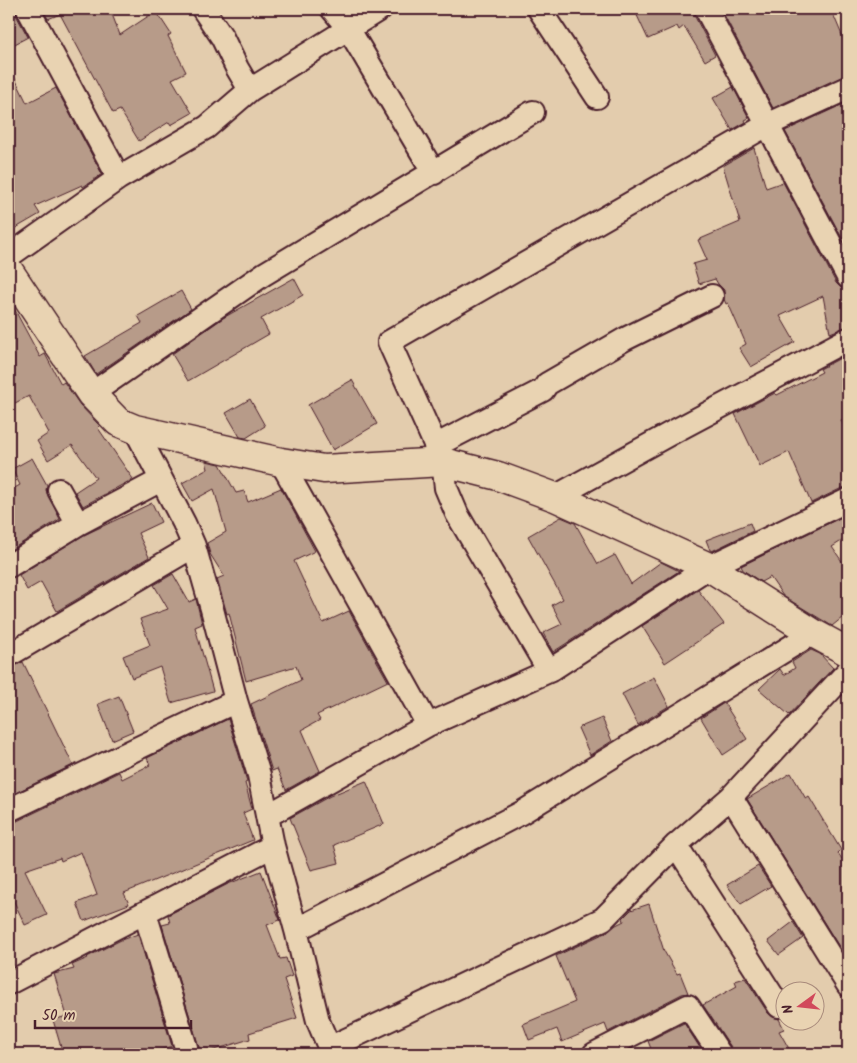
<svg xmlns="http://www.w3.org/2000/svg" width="857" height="1063" font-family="Kalam,sans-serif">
<rect width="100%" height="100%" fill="#e3ccad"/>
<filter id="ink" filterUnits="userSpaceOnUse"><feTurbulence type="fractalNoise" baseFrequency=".02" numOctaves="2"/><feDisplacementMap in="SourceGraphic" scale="10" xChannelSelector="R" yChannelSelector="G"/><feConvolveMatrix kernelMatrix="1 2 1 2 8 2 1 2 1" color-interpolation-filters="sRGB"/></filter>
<g filter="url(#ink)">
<path fill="#b79b89" stroke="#4a1f2b" d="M9 9H15L16 15 28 37 9 47Z
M43 9H110L120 35 156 11 171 34 168 36 186 72 172 79 192 113 171 125 169 122 139 141 120 110 113 113 60 14 48 19Z
M634 9H693L694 15 715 55 705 61 684 26 679 30 677 26 648 39Z
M721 9H831L844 40 848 38V75L843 76 773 108Z
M9 66 27 103 56 88 102 174 83 187 82 185 35 206 40 214 9 232Z
M733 87 749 118 745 120 746 122 732 130 713 98Z
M848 102V249L785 131Z
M754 148 766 188 783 182 836 283 841 288 848 290V326L830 333 823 296 780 316 795 342 751 367 739 348 746 344 728 303 726 304 724 299V290L718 284 715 279 699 284 693 264 707 260 698 240 740 222 723 166Z
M294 278 303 295 261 319 269 334 188 381 172 354 223 318Z
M181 291 191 309 96 374 85 356 142 323 138 316Z
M9 299 40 357 45 354 61 384 64 382 80 405 98 424 100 426 98 428 133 479 83 506 75 492 96 478 72 445 48 460 37 441 49 433 29 396 9 406Z
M848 354V415L841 420 848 436V487L842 488 811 503 789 452 760 466 735 414 775 393 777 395 822 372 820 369Z
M352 380 377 424 333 450 308 405Z
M250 399 265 426 246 438 240 437 226 413Z
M32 458 47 485 46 490 48 496 60 519 9 551V491L20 485 12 469Z
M206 461 220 464 236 493 244 491 248 502 281 488 315 551 294 561 323 623 349 611 388 681 317 715 320 720 302 730 320 771 286 790 277 769 272 771 251 704 301 680 296 666 246 681 229 613 227 614 217 579 224 576 210 554 207 543 226 532 214 489 192 501 182 483 208 469Z
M152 503 161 522 138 533 149 557 57 611 41 582 27 590 19 575 84 535Z
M848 514V537L832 547 848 570V613L832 626 783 596 770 577 761 582 743 570 741 566Z
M561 517 575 523 598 564 615 555 631 584 661 562 679 571 553 652 543 633 562 624 552 605 563 599 528 536Z
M750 523 753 531 712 551 710 550 706 540Z
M173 574 189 602 196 599 202 624 195 627 213 691 171 703 160 667 132 678 123 656 150 645 140 619 168 609 154 585Z
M698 590 724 624 665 663 642 626Z
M811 650 820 654 833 668 789 715 759 689 780 669 784 675 795 668 792 662Z
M23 662 73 765 9 796V668Z
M654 677 669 706 638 725 622 694Z
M119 696 133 731 112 740 98 704Z
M724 703 747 739 723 755 701 718Z
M602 718 612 741 590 755 578 728Z
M228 719 246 778 247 782 245 783 252 809 243 813 253 840 124 893 129 904 84 921 77 903 97 895 81 852 61 861 60 858 25 870 47 915 25 925 9 891V823L15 822 119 772 122 779 150 765 147 758Z
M791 773 806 799 809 797 841 850 838 853 848 868V961L747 799Z
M366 781 384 824 334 845 339 863 311 870 290 818 330 796Z
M758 866 771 886 741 904 727 885Z
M261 871 280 920 267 925 280 959 286 958 292 976 284 979 297 1018 249 1033 250 1039 201 1054 162 925 170 923 168 915 228 884Z
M649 904 664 951 677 974 680 973 688 993 682 994 608 1032 605 1024 562 1042 557 1029 529 1040 523 1024 575 1002 556 956 609 931 616 925 624 921 623 918 631 910Z
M793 922 803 938 779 955 768 941Z
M138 934 172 1046 147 1054H63L53 1020 67 1016 54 974 74 969 72 965 88 958 87 957 121 940Z
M745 978 768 1013 773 1017 779 1019 784 1029 779 1031 792 1054H733L731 1047 703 1005 737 986 735 981Z
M684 1023 704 1054H653L648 1041Z"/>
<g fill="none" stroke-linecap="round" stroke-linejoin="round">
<g stroke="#4a1f2b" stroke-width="26">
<path id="minor" d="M28 9 119 178
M332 9 348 28 434 173
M539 9 597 97
M706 9 848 277
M250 90 380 9
M9 256 119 178 207 127 250 90 237 68 222 37 203 9
M91 394 264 274 533 112
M135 429 184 523 194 546 212 609 236 701 259 775 273 846 296 930 318 1021 332 1054
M435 446 543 390 547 384 625 339 712 296
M281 462 428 725
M555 497 673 432 848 339
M78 524 161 480
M9 566 78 524 59 490
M9 655 194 546
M549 671 457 514 446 488 443 462 389 342 767 125 848 88
M731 797 848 985
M9 810 236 701
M267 816 428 725 549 671 709 567 848 500
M676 845 779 1006
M145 913 188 1054
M296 930 521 813 813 633
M9 983 273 846
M329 1048 603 919 676 845 731 797 848 671
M594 1054 688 1006 720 1054"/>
</g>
<g stroke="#4a1f2b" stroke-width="31">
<path id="tertiary" d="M9 271 91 394 118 422 135 429 281 462 324 469 443 462 498 476 555 497 709 567 813 633 848 652"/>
</g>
<use href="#minor" stroke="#e9d3b2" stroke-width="22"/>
<use href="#tertiary" stroke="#e9d3b2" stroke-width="28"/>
</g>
</g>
<rect width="857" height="1063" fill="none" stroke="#e9d3b2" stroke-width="30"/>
<rect x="15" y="15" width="827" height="1033" fill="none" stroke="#4a1f2b" stroke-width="2" filter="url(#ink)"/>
<g transform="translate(800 1006) rotate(255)"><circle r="24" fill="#e9d3b2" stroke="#a98b7c"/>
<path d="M0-4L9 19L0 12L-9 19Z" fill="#d1495b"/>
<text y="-8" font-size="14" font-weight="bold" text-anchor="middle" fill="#4a1f2b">N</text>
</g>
<path d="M35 1020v8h156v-8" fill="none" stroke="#4a1f2b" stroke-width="2.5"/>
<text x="42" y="1020" font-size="15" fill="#4a1f2b" stroke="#e9d3b2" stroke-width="4" paint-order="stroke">50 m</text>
</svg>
